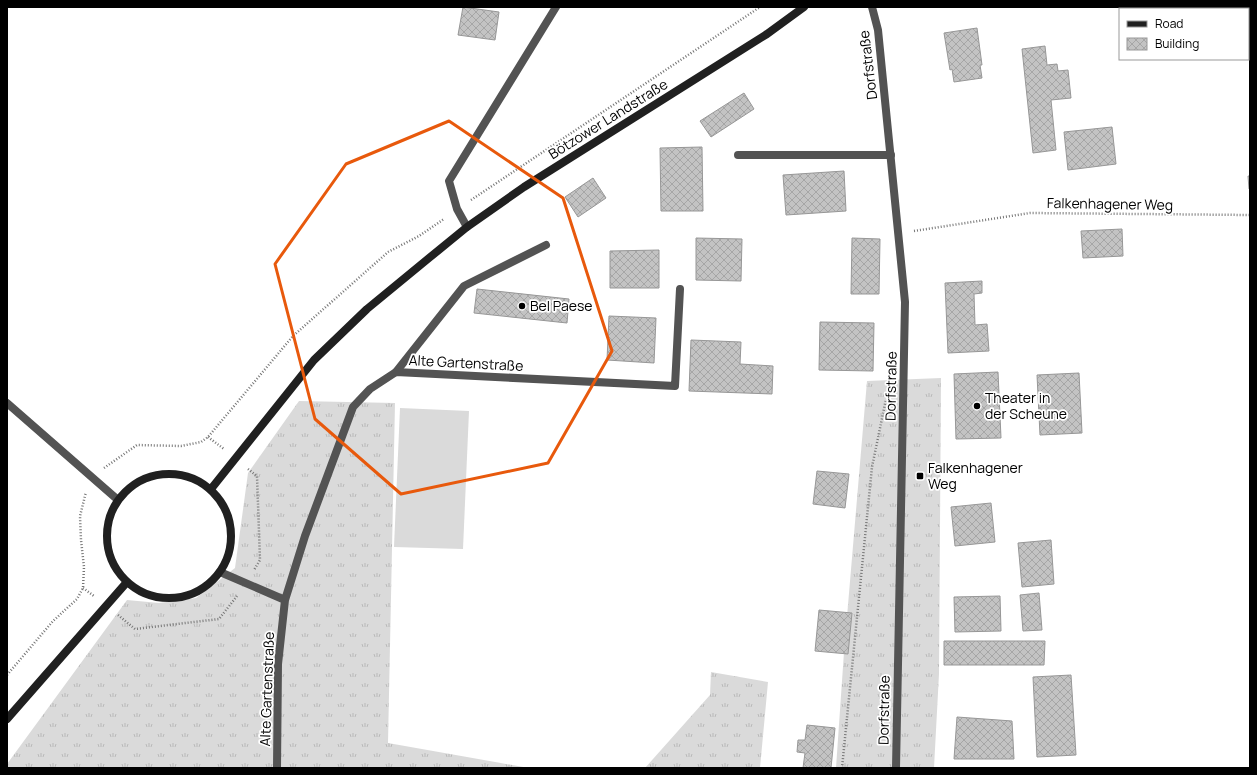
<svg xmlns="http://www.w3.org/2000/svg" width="1257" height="775" font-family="Manrope,sans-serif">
<defs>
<pattern id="grass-tufts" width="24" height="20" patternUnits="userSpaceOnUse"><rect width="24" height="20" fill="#dadada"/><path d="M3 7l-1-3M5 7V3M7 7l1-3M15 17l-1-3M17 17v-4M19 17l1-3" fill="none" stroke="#b9b9b9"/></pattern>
<pattern id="building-cross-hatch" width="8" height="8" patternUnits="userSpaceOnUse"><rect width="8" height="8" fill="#c3c3c3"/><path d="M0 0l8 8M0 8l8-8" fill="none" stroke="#a6a6a6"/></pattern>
</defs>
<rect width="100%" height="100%" fill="#fff"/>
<path fill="url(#grass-tufts)" d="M941 378 939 674 934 768H836L844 652 867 381Z
M299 401 395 403 388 743 529 768H7V764L127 600 159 603 196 598 235 568 248 473Z
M711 672 768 682 760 768H645L710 695Z"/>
<path fill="#dadada" d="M400 408 469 411 463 549 394 547Z"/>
<path fill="url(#building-cross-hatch)" stroke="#979797" d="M463 7 499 12 495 40 458 35Z
M977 28 982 65H980L982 78 954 82 952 69 950 70 944 33Z
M1045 46 1047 65 1057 64 1058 71 1068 70 1071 98 1051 100 1056 150 1033 153 1022 49Z
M744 93 754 109 711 137 700 121Z
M1112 127 1116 164 1068 170 1064 132Z
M702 147 703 211H661L660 148Z
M844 171 846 211 786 215 783 175Z
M1248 176H1250V189H1249Z
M593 178 606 198 578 217 565 197Z
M1122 229 1123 256 1083 258 1081 231Z
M696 238 742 239 741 281 696 280Z
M852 238 880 239 879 294H851Z
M659 250V288H610V251Z
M982 281V293L974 294 975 325 987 324 989 351 948 353 945 283Z
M477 289 569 299 567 323 474 313Z
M609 316 656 318 654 363 607 360Z
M820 322 874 323 873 371 819 370Z
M691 340 741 342 740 364 773 366 772 394 689 391Z
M998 372 1001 438 956 439 954 374Z
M1079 373 1082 433 1040 435 1037 375Z
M817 471 849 474 845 508 813 504Z
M991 503 995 542 955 546 951 507Z
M1051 540 1054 584 1022 587 1018 543Z
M1039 593 1042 630 1023 631 1020 595Z
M1000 596 1001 631 955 632 954 597Z
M819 610 852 613 848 654 815 651Z
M944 641H1045L1044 665H944Z
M1071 675 1076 755 1037 757 1033 677Z
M957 717 1012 721 1014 759H954Z
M807 725 835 728 831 768H803L805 753 797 752 798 740H805Z"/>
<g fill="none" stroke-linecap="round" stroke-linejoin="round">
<path stroke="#757575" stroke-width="2.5" stroke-dasharray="1 2" stroke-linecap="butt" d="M471 200 760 7
M914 231 1030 213 1250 215
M208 437 224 449
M104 468 137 445 181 446 201 442 208 437 293 336 388 252 419 236 444 219
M248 469 257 476 260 560 254 570
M83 588 94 596
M118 615 135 629 219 619 237 596
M7 675 53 621 77 599 83 588 84 567 81 540 80 516 86 492
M842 768 872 467 886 399"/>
<path stroke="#535353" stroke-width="8" d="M738 155H891
M396 372 464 286 546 245"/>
<path stroke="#535353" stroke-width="8" d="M872 7 878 30 905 302 896 768
M467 227 457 209 449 181 556 7
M7 403 118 500
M220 572 285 600
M277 768 278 664 285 600 305 536 353 407 370 389 396 372 675 386 680 289"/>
<path stroke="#202020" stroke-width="8" d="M107 536a62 62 0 1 1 124 0a62 62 0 1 1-124 0Z
M211 489 314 360 367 309 429 258 467 227 524 187 767 34 804 7
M7 719 127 582"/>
</g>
<path fill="none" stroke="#e8590c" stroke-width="3" stroke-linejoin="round" d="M449 121 563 198 612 351 548 463 401 494 315 419 275 264 346 164Z"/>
<g fill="#000" stroke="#fff" stroke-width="1.5">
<circle cx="522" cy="306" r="4"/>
<circle cx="977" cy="406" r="4"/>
<rect x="916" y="472" width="8" height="8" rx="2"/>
</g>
<g text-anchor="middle" stroke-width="3.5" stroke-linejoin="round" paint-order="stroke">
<g font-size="14" fill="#000" stroke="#fff">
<text transform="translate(868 65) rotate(-97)" y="5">Dorfstraße</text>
<text transform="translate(608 119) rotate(-32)" y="5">Bötzower Landstraße</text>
<text transform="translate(1110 204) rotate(1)" y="5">Falkenhagener Weg</text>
<text transform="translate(466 363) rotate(3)" y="5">Alte Gartenstraße</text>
<text transform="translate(891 386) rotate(-89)" y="5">Dorfstraße</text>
<text transform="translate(267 689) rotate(-88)" y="5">Alte Gartenstraße</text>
<text transform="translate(884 710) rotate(-89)" y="5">Dorfstraße</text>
</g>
<g font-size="14" fill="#000" stroke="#fff" text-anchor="start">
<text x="530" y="311">Bel Paese</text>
<text x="985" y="403">Theater in<tspan x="985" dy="16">der Scheune</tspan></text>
<text x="928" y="473">Falkenhagener<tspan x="928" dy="16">Weg</tspan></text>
</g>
</g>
<rect width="1257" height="775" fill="none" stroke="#000000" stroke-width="16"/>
<rect x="1119" y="8" width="130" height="52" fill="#ffffff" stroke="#999999"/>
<rect x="1127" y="21" width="20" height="6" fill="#202020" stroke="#999999"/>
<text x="1155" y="28" font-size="12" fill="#000000">Road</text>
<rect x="1127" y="38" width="20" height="12" fill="url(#building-cross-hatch)" stroke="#999999"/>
<text x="1155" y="48" font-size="12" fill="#000000">Building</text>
</svg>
